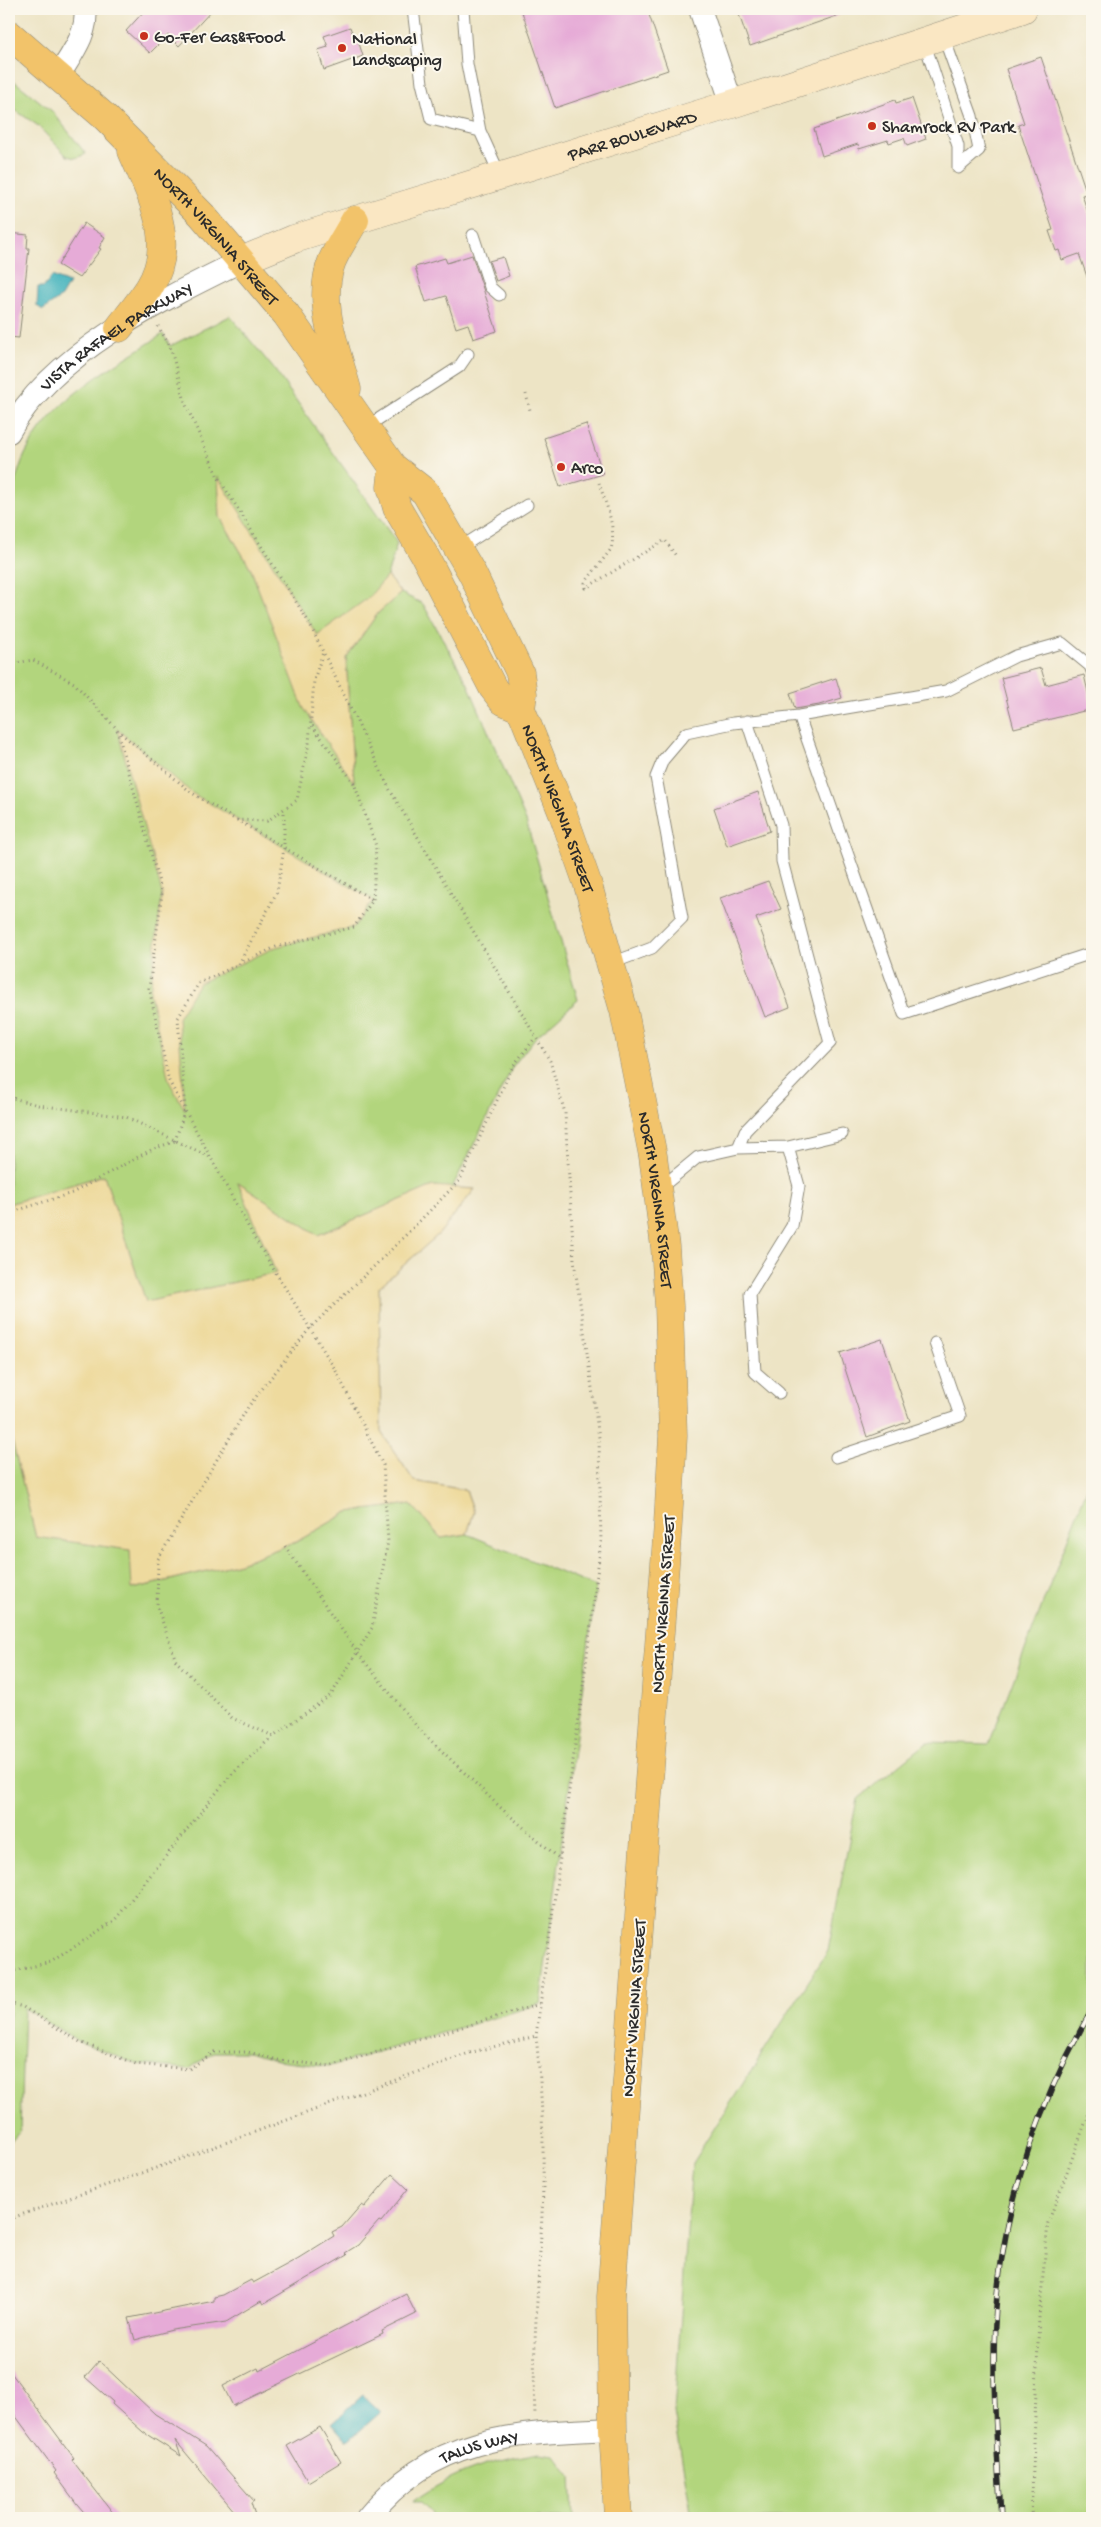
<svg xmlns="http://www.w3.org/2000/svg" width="1101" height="2527" font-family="'Gochi Hand',sans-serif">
<rect width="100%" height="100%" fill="#fbf7ec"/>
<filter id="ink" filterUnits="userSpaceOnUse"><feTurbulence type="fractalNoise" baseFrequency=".02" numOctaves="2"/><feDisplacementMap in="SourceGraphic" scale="10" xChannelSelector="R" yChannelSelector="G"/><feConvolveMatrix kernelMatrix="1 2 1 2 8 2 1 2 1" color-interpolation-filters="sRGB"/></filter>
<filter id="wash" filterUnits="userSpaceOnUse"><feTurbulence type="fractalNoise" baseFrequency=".0096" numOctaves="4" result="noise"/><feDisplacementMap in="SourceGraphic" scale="20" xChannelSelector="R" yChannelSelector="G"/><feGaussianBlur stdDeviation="1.12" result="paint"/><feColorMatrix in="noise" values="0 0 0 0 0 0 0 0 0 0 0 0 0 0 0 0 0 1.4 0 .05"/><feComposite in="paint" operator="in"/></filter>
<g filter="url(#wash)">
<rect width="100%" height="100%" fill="#ede4c5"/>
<path fill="#b2d57d" stroke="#6e8054" d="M9 77 52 111 86 154 75 158 67 156 37 125 9 106Z
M230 316 274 369 397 543 387 576 369 598 317 635 218 478 220 517 250 567 272 623 354 782 346 658 378 613 401 593 423 604 468 684 526 821 578 1000 535 1038 513 1066 452 1188 433 1186 318 1235 238 1182 276 1273 146 1302 104 1175 9 1204V509C14 489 18 465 29 447 57 395 115 366 163 334L170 346Z
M9 1428 36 1537 131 1550 133 1589 240 1563 296 1542 348 1512 411 1504 441 1538 467 1534 596 1587 540 2004 330 2066 278 2060 248 2052H214L189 2069 136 2064 80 2042 24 2008 20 2131 9 2144Z
M1092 1475V2518H692L674 2412 692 2163 828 1951 857 1799 928 1742 989 1744Z
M539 2453 555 2455 571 2476 573 2518H433L431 2511 422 2502H412C454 2472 490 2462 539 2453Z"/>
<path fill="#eeda9e" stroke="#8c8264" d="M218 477 317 635 368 598 387 576 401 593 378 613 346 658 354 783 303 707 250 567 220 517Z
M117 729 192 793 373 900 354 927 276 947 199 983 178 1018 185 1110 169 1081 150 993 162 893Z
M104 1175 146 1302 276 1273 238 1182 318 1235 433 1186 475 1189 439 1234 379 1287 381 1432 414 1481 466 1490 474 1512 467 1534 441 1538 411 1504 348 1512 296 1542 240 1563 132 1589 130 1550 36 1537 9 1428V1204Z"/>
<path fill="#44b4bd" stroke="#387074" d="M52 276 69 283 61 297 43 310 37 306 38 287H44Z
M363 2395 381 2412 348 2441 332 2423Z"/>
<g id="blocks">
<path fill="#e6abd7" d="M146 9H213L179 46 168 35 150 53 126 31Z
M521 9H647L668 70 555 108Z
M737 9H851V11L750 46Z
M350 27 354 38 357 37 363 56 324 70 318 50 328 47 324 36Z
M1041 57 1087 194 1082 195 1092 224V285H1090L1079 254 1062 260 1059 250 1056 251 1049 231 1053 230 1018 125 1024 123 1006 69Z
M912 98 926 139 907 146 904 138 889 143 888 140 859 149 858 144 822 156 814 129 895 100 896 103Z
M84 223 105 237 99 248 101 249 79 278 58 265Z
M9 233 28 235 27 248H29L19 338 9 337Z
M472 255 497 331 473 339 468 324 456 328 446 296 426 302 415 267 445 258 447 263Z
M503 257 509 276 496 281 489 261Z
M586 424 603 474 560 487 544 438Z
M1041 668 1046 685 1084 675 1092 709 1014 728 1001 678Z
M836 678 842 698 819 705 795 709 790 693Z
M758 792 770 831 727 846 714 808Z
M768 881 781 909 756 918 790 1007 765 1017 720 898Z
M882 1339 910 1421 867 1437 840 1353Z
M392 2174 408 2189 381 2222 379 2221 358 2245 345 2253 347 2255 263 2304 261 2301 226 2322 172 2330 135 2340 129 2318 214 2301V2297L223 2295 251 2280 253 2283 297 2259 334 2236 332 2232 342 2227 361 2205 364 2207Z
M406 2294 416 2314 382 2331 383 2334 233 2406 223 2386 258 2368 259 2371Z
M99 2361 155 2414 206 2446 254 2501 251 2503 256 2518H240L175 2440 181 2456 143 2432 112 2404 113 2402 85 2377Z
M9 2370 74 2458 72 2460 117 2518H89L77 2504 54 2473 56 2471 9 2407Z
M320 2427 341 2462 308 2482 287 2446Z"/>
</g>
</g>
<g filter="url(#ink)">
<use href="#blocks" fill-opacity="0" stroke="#8c8878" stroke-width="1"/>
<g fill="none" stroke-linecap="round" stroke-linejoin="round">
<g stroke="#8c8878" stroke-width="13">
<path id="lane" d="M413 9 422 83 431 119 480 131
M463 9 467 64 480 131 500 175
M943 35 972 116 979 150 958 168
M924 41 958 146V168
M473 235 490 287 499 295
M366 427 459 367 468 354
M458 549 527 505
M799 716 904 1014 1092 953
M612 963 652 948 682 918 656 777 663 760 686 733 733 723 799 716 946 691 1016 656 1062 643 1090 666 1092 671
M788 1147 842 1134
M738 1148 745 1131 830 1043 782 861 781 825 747 721
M659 1189 698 1157 738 1148 788 1147 799 1186 792 1226 750 1294 755 1372 779 1393
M836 1457 960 1416 935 1343"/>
</g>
<g stroke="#8c8878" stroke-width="24">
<g id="street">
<path d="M700 9 732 104"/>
<path d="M58 77C70 56 89 33 85 9"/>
<path id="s1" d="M9 432C51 354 163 299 241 261"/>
<path id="s2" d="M367 2518C434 2435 514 2433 613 2429"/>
</g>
</g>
<g stroke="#8c8878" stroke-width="29">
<g id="secondary">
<path id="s3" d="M241 261 294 239 732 104 1023 9"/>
</g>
</g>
<g stroke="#8c8878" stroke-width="29">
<g id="primary">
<path id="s4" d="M9 34 106 118 202 215 286 314 393 467 425 492 472 573 520 673 523 694 521 709 563 814 587 882 624 1011 653 1156 665 1247 669 1306 673 1436 668 1523 611 2297 613 2429 618 2518"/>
<path d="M119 328C129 315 140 302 149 288 178 242 151 196 132 151"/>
<path d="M347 389C336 348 316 302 332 261 338 247 348 233 355 220"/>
<path d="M393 467 391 487 397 508 425 556 493 688 503 701 521 709"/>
</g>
</g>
<path stroke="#8c8878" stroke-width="3" stroke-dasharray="1 4" stroke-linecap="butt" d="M158 326 170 346 186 405 218 477 308 621 390 790 550 1061 565 1113 574 1260 599 1438 601 1542 585 1672 536 2036C542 2092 545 2157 542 2214 539 2282 532 2347 535 2415
M526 394 530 410
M599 483C605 502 617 528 611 549 610 551 588 578 585 583L586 588 665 540 676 556
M9 664 33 660 74 683 117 729 162 893 149 988 169 1081 255 1239 335 1369 383 1465 388 1541 372 1628 331 1695 273 1736 229 1777 114 1921 51 1962 9 1972
M117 730 192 793 236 820 267 821 297 800 309 743 314 680 323 652
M237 820 373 900
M239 964 277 892 284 848V809
M9 1097 38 1105 126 1117 210 1157
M175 1141 185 1110 178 1018 199 983 276 947 354 927 373 900 376 846 354 783 311 724
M9 1213 72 1193 151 1150 175 1141
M285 1546 357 1652 418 1728 501 1808 560 1859
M273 1736 232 1718 176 1661 157 1606 158 1559 248 1407 310 1328 390 1251 460 1180 513 1066 535 1038
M9 2003 23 2007 80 2042 136 2064 189 2069 214 2052H248L278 2060 330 2066 540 2004
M9 2219 176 2161 469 2053 536 2036
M1031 2518 1039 2318 1048 2223 1092 2105"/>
<use href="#lane" stroke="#fff" stroke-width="11"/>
<use href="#street" stroke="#fff" stroke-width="22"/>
<use href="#secondary" stroke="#fae7c3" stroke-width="28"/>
<use href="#primary" stroke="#f2c36a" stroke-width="28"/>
<g stroke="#2b2b2b" stroke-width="5.5">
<path id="rail" d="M1001 2518C997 2444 990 2369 997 2295 1007 2195 1041 2097 1092 2010"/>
</g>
<use href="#rail" stroke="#fbf7ec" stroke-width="4" stroke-dasharray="11" stroke-linecap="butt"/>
</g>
</g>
<g fill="#c8321e" stroke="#fbf7ec" stroke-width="2">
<circle cx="144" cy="36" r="5"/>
<circle cx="342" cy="48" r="5"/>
<circle cx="872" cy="126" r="5"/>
<circle cx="561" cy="467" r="5"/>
</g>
<g text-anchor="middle" stroke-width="4" stroke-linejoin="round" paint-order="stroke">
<g font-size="18" fill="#2b2b2b" stroke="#fbf7ec" text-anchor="start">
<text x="154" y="42">Go-Fer Gas&amp;Food</text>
<text x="352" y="44">National<tspan x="352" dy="21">Landscaping</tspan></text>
<text x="882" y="132">Shamrock RV Park</text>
<text x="571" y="473">Arco</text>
</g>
<g font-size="18" fill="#2b2b2b" stroke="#fbf7ec">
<text dy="6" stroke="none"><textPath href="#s3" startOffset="411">PARR BOULEVARD</textPath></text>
<text dy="6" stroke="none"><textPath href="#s4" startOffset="290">NORTH VIRGINIA STREET</textPath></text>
<text dy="6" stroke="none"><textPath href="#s1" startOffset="146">VISTA RAFAEL PARKWAY</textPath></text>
<text dy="6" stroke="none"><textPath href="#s4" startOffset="969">NORTH VIRGINIA STREET</textPath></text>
<text dy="6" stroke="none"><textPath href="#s4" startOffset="1374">NORTH VIRGINIA STREET</textPath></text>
<text transform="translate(662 1604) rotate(-86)" y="6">NORTH VIRGINIA STREET</text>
<text transform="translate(633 2008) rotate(-86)" y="6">NORTH VIRGINIA STREET</text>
<text dy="6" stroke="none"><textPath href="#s2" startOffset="136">TALUS WAY</textPath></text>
</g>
</g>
<rect width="1101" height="2527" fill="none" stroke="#fbf7ec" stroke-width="30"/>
</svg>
